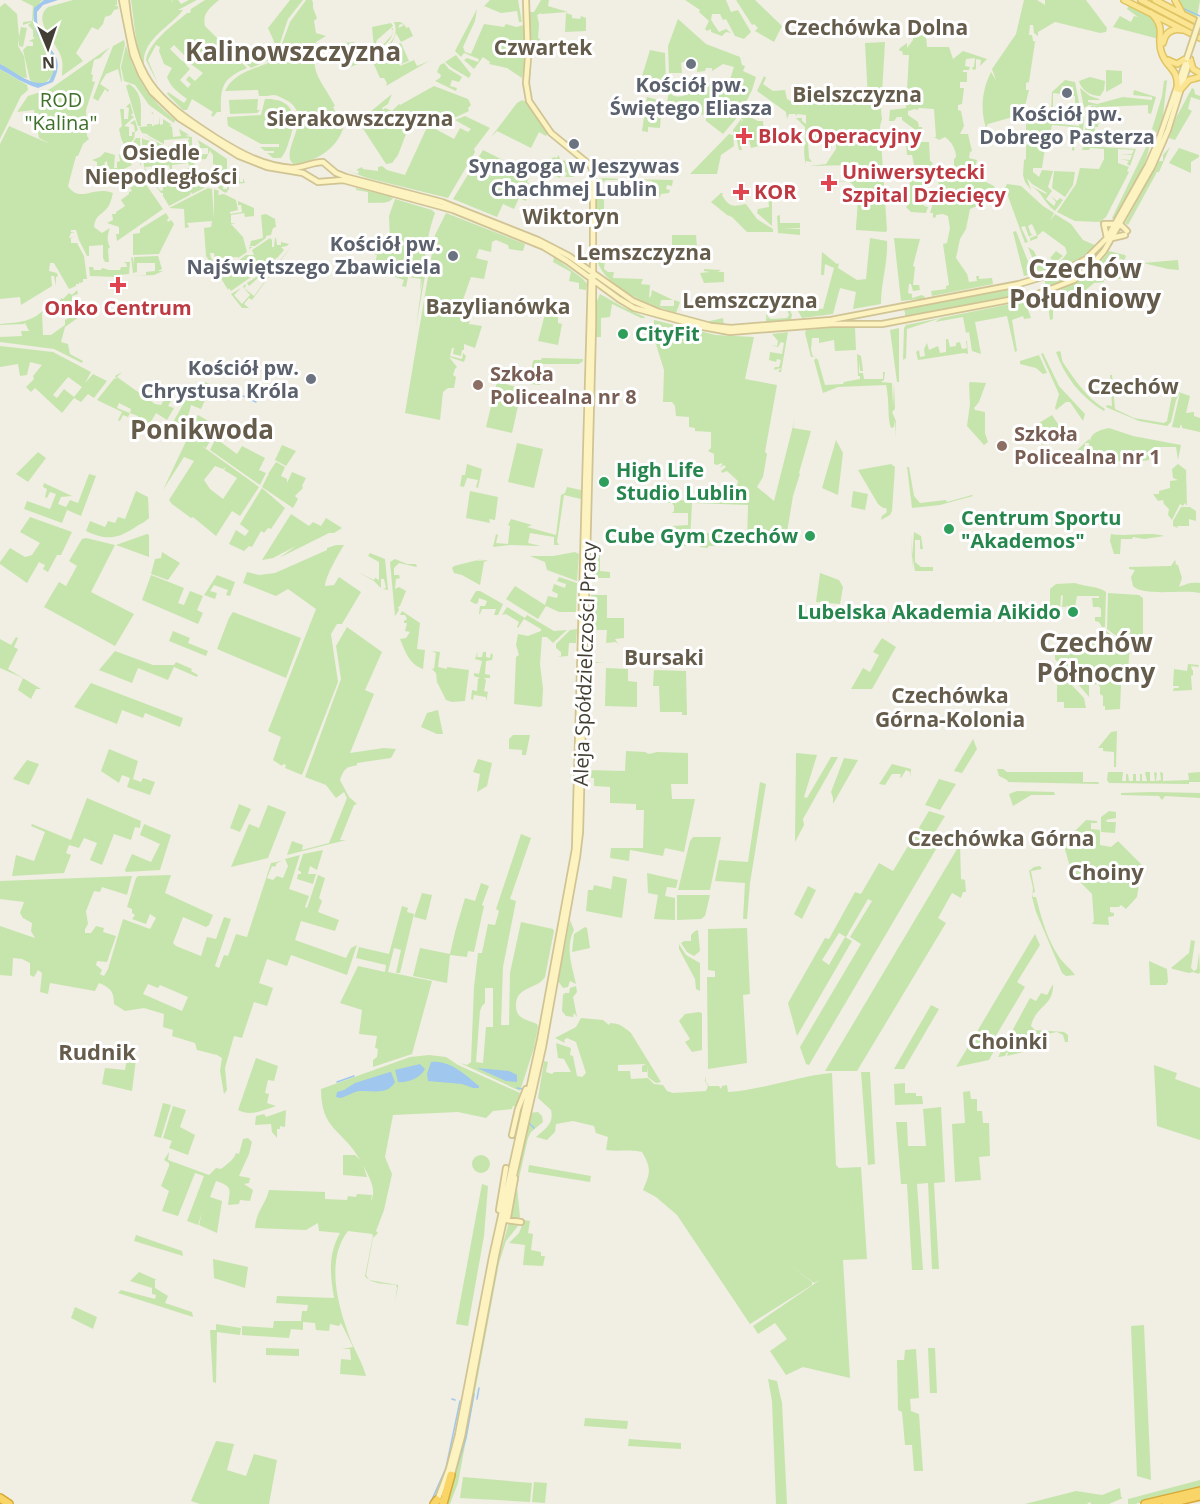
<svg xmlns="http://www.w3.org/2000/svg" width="1200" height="1504" font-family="'Open Sans',sans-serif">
<rect width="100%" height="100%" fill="#f1eee3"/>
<path fill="#c6e5ac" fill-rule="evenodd" d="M21 0H44L41 1C39 5 35 10 34 15 27 40 75 59 45 83H34L30 80 23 50 27 46H33V42L29 41 35 38 33 37V30L28 25 32 22 23 25V22L32 21 33 6Z
M73 0H117V5L114 6H118V9L114 10 111 15 105 17 103 24 98 30 92 27 76 53 83 61 62 76C62 71 63 65 62 60 60 45 30 21 48 7Z
M131 0H171L173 3 172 0H178L181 4 189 0H197L178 10H183C170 27 141 40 144 65L137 46Z
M205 0H219C210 8 202 13 205 26L247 68C223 78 220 86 221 112H217L213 117 211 115 213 112 192 99 187 110H183L167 94 168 92 184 103 187 99C178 92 171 88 167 77L172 68 164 64 159 51 160 47 156 45 148 60 158 84 146 60C149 42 174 24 187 13H190L191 9ZM174 45 186 57 184 59 203 73 195 81 189 76 186 80 191 84 188 88 180 80 190 69 186 65 187 63 182 61 170 49Z
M290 0H303L288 19 276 55 272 59 251 68 227 46 248 62C259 61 271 57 276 46L268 28Z
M306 0H312L313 3V8L317 18 314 21 316 33 326 36 316 42C310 76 321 78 335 106L333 107 336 113 327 118 342 114 345 122C340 147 319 160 295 165H299L297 166C273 156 317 120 288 101 282 98 277 95 274 95 268 96 266 96 259 96L258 90 225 91C233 73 256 68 274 61L277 57 290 22Z
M490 0H518L522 22H519L517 11 501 13 484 6Z
M541 0H549L548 6 568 12 541 14V13L537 15 539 24 538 38 540 39 539 47 531 48 529 12H534Z
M685 0H726L731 12 738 10 751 32 744 39 735 36 726 19 723 20 720 14H712L711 20 719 32 726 29 731 33 726 32 722 36 711 32V29L707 31 705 29 709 21 699 12 700 10Z
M736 0H755L782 26 774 42 755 31 758 28 754 24 752 25Z
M1024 0H1037L1045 5V0H1086L1107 28 1106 32 1100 33 1055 22 1038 32V36L1034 33 1033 25H1030L1029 35H1032L1033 41 1037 42H1035L1029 82 1026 83V90H1029L1023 114 988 124 986 128C980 109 982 90 991 72L996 80 992 69 1016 34Z
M1177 0H1200L1197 18 1182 11Z
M5 3 17 14 19 37 21 27 27 28 23 47 19 46V38L18 46 24 56 27 78 20 77 0 64V7Z
M1129 5 1150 15 1157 21 1159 39 1113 27 1120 16 1131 22 1134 16 1138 17 1127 9Z
M477 9 475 21 463 47 465 52 471 54 484 24 504 27 506 24 516 27 524 25 526 48 524 44V68L522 78 507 68 489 64 490 62 483 57 474 69 464 60 467 58 478 62 479 59 464 53 461 57 455 51Z
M566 13 572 15V18L580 19 581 16 586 18V31L565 32Z
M678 19 706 44 740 57 742 65 745 66 743 71 756 77 752 90 764 66 740 114 723 134 706 121V115L684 113 683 119 665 117 670 82H678L677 86H671V94C676 98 684 97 689 93L692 84 695 83 709 84 711 82 727 89 734 67 723 64 712 71V68H706L705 71 697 72 698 62 690 59 681 63 682 73H669L668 46Z
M394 22H400L405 25 400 24 398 28 405 25 406 28 409 27 413 36 401 42 396 33 392 43 394 47 401 43 409 61 401 64 395 53 400 66 414 60 417 66 429 61 386 86 387 83 384 78H380L372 60 384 52 383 49C392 43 399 33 394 22Z
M391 23 393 26 377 40 376 43 382 46 392 35 393 30 391 29 393 28C394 40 384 45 376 52L374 48 372 27Z
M926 35 927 47H949L953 59 963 51 987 59 980 66 981 60 976 59V69L973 70 972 67H974L975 58 966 59 965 66 970 67 969 70H963V72H967V82H960V88H964L962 104 958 105V110L961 111 964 126 960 134H968L972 151 970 152 969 158 977 160 974 172 980 179 994 186 1000 208 998 210 994 203 989 201 970 209 966 229 960 239 956 258 967 274 969 282 977 281 976 276H979V279L992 278 993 284 932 296 931 291 946 289V286L949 285 943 244 947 243 950 228 948 216 943 214 936 215V217L933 218V213H930L933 203V194L939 193 938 176H932L930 181V175H940L941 180 954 179V159L956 157C956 149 951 141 945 137L939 140 934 137H936L934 109 919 108 917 110 915 109 908 111V115L918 122 919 127H922L923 137 912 139V137L920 136 921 134 902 120V117H897L894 121H889L890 110 906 108 909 55H903L902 51H899L900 48 907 43V48L913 40V36Z
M124 40 125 44 120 66 122 81 120 82 121 81 118 69 106 74 100 84 109 90 108 92 105 89 98 101 93 98 113 46Z
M354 42 359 55 360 63 348 68 343 63V43Z
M885 42 881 111 882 119 880 126 887 230 886 232 856 230C856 219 862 186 849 182 843 181 832 183 825 183V182L852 181 851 165 809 166 826 164 836 149V143L832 142 831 150 811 136 808 143 809 158 812 162 806 161V164C802 152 806 140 805 127L796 118H802V121L806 124V115L797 114V116L795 114H789L787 119 786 112 757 91 764 76 766 78 763 84 773 91 785 90 787 99 797 105H810V101L868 99 865 43Z
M126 45C134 76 151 101 175 120L174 123 149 105 135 85 124 81 121 67Z
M110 47 100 58 94 60 91 74 93 75 92 81 95 82 86 110 87 136 89 139 83 144 78 156H76L68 186C80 204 93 185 113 193 112 196 111 203 108 207 100 217 96 214 94 227L102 233 110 228C108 234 106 239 110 247L108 249 109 262H105L103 258V245L89 246V256H87L79 240 76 230H71V232L75 233H71L69 238 75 237 71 238V243H77L84 256 87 279H83V282L80 283 79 282V284H76V286L69 289 54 263H50L49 271 57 273 58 276 56 277V286L54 276H51L52 286 21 305 20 297 0 299V144L9 126 50 144 39 138 34 110 17 112 28 96 50 89Z
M650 50 665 53 666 83 642 76Z
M456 55 471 74 469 78 452 68 445 62Z
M444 63 449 69 462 77 459 82 452 80 450 86 457 88 456 91 435 81 440 78 441 75 437 72 440 65Z
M0 69 27 85 28 90 21 96 0 139Z
M1106 70 1122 71V83L1106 92Z
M1090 77 1105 81 1104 90 1100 96C1091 96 1081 90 1079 81Z
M1065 80 1075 82 1081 113H1076L1077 105H1075V96H1073V87L1062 86 1061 94 1053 93V108L1057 109V111H1051L1052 92Z
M1167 80 1163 116 1157 133 1152 129 1162 96 1164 81Z
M129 84C145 94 140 110 141 126H138L126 86Z
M434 86 468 99 471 105 468 108 469 111 441 124 431 119 439 122 441 118 435 115 430 118 419 117 411 125 408 133 404 128 406 134 398 155 392 163 386 164 360 124 370 112 392 94 388 104 382 108 383 110 385 108 392 111 399 104 400 105Z
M1080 88 1090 96 1099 99 1100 100H1088V102L1097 104 1123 97 1152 100V97L1133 95 1134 90 1156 97 1151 114 1148 113V105L1101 107 1098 127H1095L1094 142H1098L1096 145 1084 144 1086 124 1085 111 1091 106H1101L1089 105 1084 108Z
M1192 88 1194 89 1195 94 1200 96V100L1191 97 1188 109 1192 111 1175 140 1169 138 1176 118Z
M647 97 662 101 660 128 648 127V132L642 131Z
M258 99 257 110H260L257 113 230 114 229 100Z
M265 99C294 98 298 117 289 141 287 148 285 153 281 158H273L267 153H274V151H265L260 147H279V144H261L228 126 227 117 261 115Z
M522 100 528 103 548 133 546 136 539 132 531 148 497 131 491 137 517 103Z
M130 103 133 113 131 115 134 117 124 126 129 127V136H132V132H135L134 125 130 123 135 120 138 130 135 132 134 139 130 143 132 144 136 138H140L141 166 137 157 135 158 129 148 126 149 121 138 119 129 122 126 120 109H124V119H128L129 108 126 107Z
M1028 107 1050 112V123L1079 126 1080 116 1054 113 1082 115 1084 118 1083 130 1075 139 1071 138 1075 140 1074 151 1072 150 1073 141 1067 140 1068 133H1072L1073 127 1052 125 1050 135H1047L1050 136 1048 148H1045L1042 168H1033V172L1039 177 1042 170 1053 171 1048 187 1052 191 1046 199 1054 206 1056 202 1051 196 1057 201 1060 198 1063 200 1055 211C1043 202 1043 193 1031 186L1046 194 1047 193 1032 184 1027 178 1031 190 1025 182 1023 175 1024 160 1026 159V117Z
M746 110 750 112 748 116 758 121H763L764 131H761L763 145 751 148 747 131 738 134 742 150H739L735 131 733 132V130L741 119 742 120 740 124 743 120 741 118Z
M153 112 154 125 159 124V116L160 125 163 124V119L172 125H169L172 127 173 137 181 136 179 129 189 135 185 136 192 137V146L190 147 200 146 198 140 211 148 206 159 195 160 187 155 208 154V148L183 149 184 154 168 146 187 144 189 138 164 140V144L149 136 147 134 142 133 139 127 151 126H147V124H152V126H154L153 114 151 113Z
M465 116 490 128 474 149 475 152 448 198 367 178 344 169 358 174 359 171 356 170 362 167 363 169 378 171V167L382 166 387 170 405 175 428 125 454 139 460 128 468 132 471 129 455 120Z
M729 134 733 135 734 146 721 155 717 174H690Z
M143 135 194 161 195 169H187L190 167 188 163 172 165V170H168L170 169 169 165 145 167 146 171H145L143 159 171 158 170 156H167L168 153 144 154 146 158H143V149L155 148H142V137L143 139 157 143Z
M1150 139C1151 158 1126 203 1113 219L1112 218Z
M906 142H929L930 161 932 162 933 166H936V170L910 171V168L928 169V165H914L912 155H907Z
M1085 146 1136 149 1130 166 1127 164 1129 161 1120 159 1130 160 1132 155 1120 154H1132L1134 150 1118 149V163L1129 167 1127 171 1129 172 1106 217 1100 222 1075 221 1057 212 1076 184 1080 168 1099 169 1104 159V149L1090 148 1089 150H1082L1083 147Z
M1170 147 1159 172H1157L1128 225 1125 223 1159 161H1163V155Z
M211 148 227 159V176L239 175 240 182H243V178L245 183 234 184 233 182 229 184 228 178H224L223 189H227V185H229V189L226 193C211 186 216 178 216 165L213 164V155L210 151Z
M1179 148 1199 155V157L1191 162V173L1169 163Z
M483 150 531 174 527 182 532 186 526 201 519 198 514 209 503 204 497 217 453 199Z
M105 152 115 155 114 168H117V162L120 161 119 155H117L124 154 132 165 124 169H108L107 161 104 163 107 168 97 169V162L92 160 100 157Z
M558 155 560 158 558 161 563 165 564 163 562 162 564 160 575 169 572 175 574 177H565L567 173 563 171 560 178 553 175 551 176 553 166 549 164 546 171 542 169 547 161 551 162V159L554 157 557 158Z
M1054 171 1075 172 1073 185 1065 197 1052 188Z
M190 172 191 181 195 180 196 177H208C210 187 200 190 192 194L191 192 190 195 169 206 163 196V193H161L147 174H151L152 180 156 181 157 173 158 188 161 191 163 190 162 174Z
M926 176 927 186 920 185V199H923L924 206 928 207 926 213 911 212 906 207 909 204 910 177Z
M604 178 622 179V180H606L601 184 600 190 604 201V217L597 218V182L599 179Z
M629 179 673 180 672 186 667 185 666 189 670 190 669 193 661 194 660 197 657 196V192L650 191 649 194 637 188 652 187V181Z
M143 180 163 209 117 241 116 234H119V227L107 223 113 220 112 214H116V212L125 206 121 200 129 194V192L132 191 130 188Z
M1007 184 1021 186 1043 206 1054 213 1050 221 1055 214 1071 224 1083 240 1097 246 1076 261 1064 267 1050 258 1056 251 1063 256 1057 261H1061L1067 253 1065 247 1043 231 1037 236 1038 238 1030 241V238L1037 235 1032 224 1028 226 1031 234H1033L1029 237 1025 226 1021 227 1028 242 1025 243 1005 188Z
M208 188 212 189 214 218V189L219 191 218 195 224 194 236 200 238 210 230 212V214L242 212 241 205H238V201L254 208V216L245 217 244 213 231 215V223H236L231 224 243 237 247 252 238 258V257L221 258 223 261 215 258 214 253H210L211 258 217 264V267H214L216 274 212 268 213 266 211 267 209 264 213 262H210L206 256 204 228 211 227 212 221 187 223 189 227 185 228 184 209 169 208Z
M356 188 389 196 393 198C389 205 375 202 368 203V192L356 190Z
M721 193H723L722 195C730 209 734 206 746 204L757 219 773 229V232H747L732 217 727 215 711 202Z
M772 196V226L757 213 758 209 769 207 768 197Z
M395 199 432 210 435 213C427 235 426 254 422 276H425L416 326 423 277 420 291 421 279 408 277 406 287 402 286 404 280 386 274 385 277V272L382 277 373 271 377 255 374 254 375 245 380 246 381 242 390 239 389 216Z
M166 213 169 218 167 220 168 222 171 220 174 224 159 254 133 255V234L140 233V229Z
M446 213 525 244 523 251 509 249 508 245 496 240 492 242 491 252 479 249 476 258 488 261 484 279 471 277 459 311 471 314 469 324 482 326 475 348 464 344V350H462L461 356 453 354 454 348H452L450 356 462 359 463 353 466 356 464 362 449 357 457 367 455 369 453 375 456 377 454 388H448L443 392 440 420 405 413 435 235Z
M266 214 275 219 276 227 273 228 271 235 266 236V238L255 246H250V247H253L249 249 251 241 263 238 261 215Z
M780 215V223H800V228H784L800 229V235L778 233 777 216Z
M1016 231 1033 274 1024 276 1013 232Z
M672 235H696L698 260H693V258H672Z
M270 238 272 240V247H274L275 238H276L277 245H281V242L289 244 287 246 281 247 284 250 278 257 252 275 250 273 251 277 231 291 229 288 228 290 219 275 246 255H254L252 250Z
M870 238 887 241C888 263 881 282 881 304L853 309 856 292 840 288 833 314 802 318 790 297 798 293 797 301 813 302 814 308 823 309 834 268 825 264 824 275H821L822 252 837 264 839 263 838 268 857 280 866 279Z
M894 238 920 239 913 266 915 267 913 285H919L920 290 913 291 911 284H909L908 293 912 294V298L922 295 925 297 924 301 904 305 905 303 919 299 901 301Z
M292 245 252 300 249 298 244 304 249 308H242L231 294 241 288 234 295 242 304 250 295 243 287 245 284 246 286 244 288 254 296 271 273 267 270 249 286 247 283 278 263Z
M1028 247 1034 251 1039 262 1049 260 1061 268 1039 272 1041 268 1038 272Z
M1100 250 1103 251C1088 269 1070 282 1047 289L1044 279 1082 264Z
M1109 251 1125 255 1126 257 1124 260 1110 255 1107 259V262H1119L1134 268 1135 278 1104 280V282L1094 283 1068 305 1058 304V309H1053V319L1050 320 1047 297C1073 283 1091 276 1109 251Z
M158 256 162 269 158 271H163L154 275 132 276 146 275V272L155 271V263H137V272L133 273 131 257 133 258 134 266V257Z
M554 257 583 279 587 284 586 290 579 289V283L569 281 571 272 553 262Z
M1178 260 1179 270 1168 269 1143 263Z
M597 261H605L604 269 608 272H614L613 278 643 279 641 284 650 285 649 298 651 296 652 290 673 300H661L660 306H674V300L680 302 676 313C649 305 607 289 597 261Z
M123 262H130L129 274 116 275V277L90 276 89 267H93L94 270H101L102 268 109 270H120L121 267H127L126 263Z
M704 269 721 270 718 272H724V282L704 283 700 273 710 272 704 271Z
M1017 286 1020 296 906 319 904 308Z
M77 290 78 294 72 296V301L67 302V304H73L70 306 71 308 87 307 83 311V308H77L79 314 89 310 65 327 61 342 68 344 70 354 83 361 82 363 54 349 0 342V337L22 336 21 331H29L25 323 24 324 0 325V324C20 322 30 323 45 309H47L42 313 43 335H51L65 325V320L73 316 76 312 72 308 54 309 51 307 60 301 61 298 63 299 69 293 72 295Z
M600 294 623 307 645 317V318H641L612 304 610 317 601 318V337H596L597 301Z
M784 296 792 315 791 320H789V323L726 327 706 322 723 318 724 325 766 323V317L770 304 767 320 768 317 771 319 787 318 789 315 783 298Z
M1020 302 1026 304 1031 318 1024 319 1023 316 1012 320 1017 351 1015 352 1007 316 975 322 981 354 972 351 969 332 966 333 963 317 935 322 941 318 907 329 906 358 903 360 904 328 906 325Z
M546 310 558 313V323L562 324 558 345 538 341Z
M654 320 716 335 754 337 745 379 777 385 765 452 767 454 763 477 757 487 774 501 795 418 793 428 811 431 799 473 800 474 793 496 785 544 769 543 768 546 747 543 748 505 692 503 690 542 697 543V546H681L683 539H689L688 531 680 535 679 545 675 543 668 546V542L672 541V526L688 525V513H672L674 511V506L672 503H662L661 500 731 501 734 499 738 481 727 471 722 473 721 471 726 467 724 465 719 468 722 465V463L717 465 714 464V454L708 451 711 448V432L695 431V428L689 427V417L676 416 675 406 672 402H663L664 370 654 338Z
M828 328H855L856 350 835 351 834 340 819 343V338H812L811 350 813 357 818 356 811 357 805 333 806 330Z
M899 328V382H897L890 330Z
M788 332 781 372H778L781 368 774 370 775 367H779L781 360 777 359 776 362 769 360 770 352 782 354 784 343 781 342 778 347 771 345 777 346 778 341 772 334Z
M946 339H948L950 347 956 346V343L960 342 962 349 967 348 966 341H967L968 354 964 353 918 360 916 352 919 350 920 357 925 356 924 349 927 343 929 350 938 346 940 353 946 352Z
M0 346 53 352 91 372 85 383 93 374 107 381 94 398 88 394 81 402 74 398 62 413 35 388 31 392 26 387 34 379 33 376 42 365 30 362 27 375 20 376 18 364 0 367ZM68 377 82 387 74 397 64 389 57 398 53 395Z
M1060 351C1062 355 1061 360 1064 364 1074 379 1087 398 1105 409L1104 411C1080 397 1064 375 1056 352Z
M1043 353 1059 386 1085 414 1083 421 1070 402H1066L1056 410 1055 408 1059 394 1041 354Z
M857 354 861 356 863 371H860L859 360V373H863L864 379H883V372H885L884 380 881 382 892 383 893 406 894 384 895 409 892 412 896 421V438L895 419 894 427 891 428C887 418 890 403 886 385L838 387 823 393 814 360 816 358 818 360 825 385 843 384 844 382 860 379V376H858Z
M1039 355 1047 373 1043 374 1036 368 1020 364V361Z
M542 358 583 359V361L579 364H542L540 374 542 383 540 385 530 384 529 381 533 361 534 360H541Z
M122 372 117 377 155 404 161 405 168 393 174 396 168 406 174 408 167 420 156 413 149 425 138 420V416L130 413 131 409 119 403 117 408 130 413 128 417 123 415 120 421 118 420 122 412 97 400 113 380 115 378 117 379 115 376Z
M1110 375H1112L1115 409 1134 418 1164 423 1167 421 1173 390 1190 396 1186 413 1194 412V416L1200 418V432L1182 428V426L1180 425V428L1172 427 1180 393 1176 400 1171 422 1167 426 1139 421 1106 407 1107 405 1112 406Z
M205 382 212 385 201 409 191 405 188 417 195 420 198 415 219 427 218 429 223 432 218 440 237 454 242 446 265 458 259 470 266 473 260 485 210 450 219 432 216 431 206 448 202 446 259 487 240 516 232 511 216 536 193 517 191 518 172 504 169 500 194 461 184 457 163 490 188 437 200 444 179 428 178 430 172 427V424L194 385 201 388ZM215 466 223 469 226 467 224 470 237 478 223 499 210 489 204 480Z
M497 382 522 388 512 433 486 427Z
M970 382 986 383 979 402 974 408 975 410 985 412V433L988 442 984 445 967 426 970 404 969 384Z
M1052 415 1062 430 1053 436 1047 428 1052 438 1042 445 1031 428Z
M1109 428 1133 436 1181 445 1178 460 1176 447H1159L1149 451V460L1138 462 1123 457V461L1090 462 1089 443H1085V457H1075V452L1089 439 1090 441C1091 432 1101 430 1109 428Z
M836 440 843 453 838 495 822 488Z
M517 443 543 449 534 488 508 482Z
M282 445 296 451 286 466 275 460Z
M38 452 46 458 28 482 16 474Z
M276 462 285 467 281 476 287 479V483L292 472 306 478 302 486 303 488 295 496 298 499 293 508 262 487 268 475 270 476 268 474Z
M467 464 482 469 478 488 476 487 478 480 467 478 464 487 460 486 462 475H465Z
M891 464 895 467 892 511 890 515 881 520 882 516 887 512 886 508H883L878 504 858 470Z
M1178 464 1186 470 1187 506 1185 503 1183 506 1180 504 1172 520 1168 515 1169 509 1164 504 1163 500 1158 501 1153 494H1159V491L1170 488V481L1178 480 1173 478 1172 469Z
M907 467H909L914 496 920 503 946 500 947 502 972 495 973 496 940 505 912 508Z
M89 474 96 476 81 516 67 510 62 523 24 509 27 501 50 509 56 494 50 492 47 498 45 497 47 489 43 487 44 483 72 496 61 497 58 504 66 507 70 500 78 503Z
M567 487 581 490V499L564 495 557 542 559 545H554V537L530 533 528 543 541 546 511 545 493 547 496 534 498 535 496 543 508 544 510 526 508 525 511 519 532 525 527 527 556 535 561 495 565 493Z
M262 488 285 508 271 529 268 528 264 533 261 531 252 547 249 546 244 551 229 544 236 530 245 536 249 531 240 524Z
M136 491 148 497 149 518C145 522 142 523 137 526 118 539 107 541 86 531L90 521 105 527 108 521 115 523 118 517 125 519Z
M470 491 498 497 495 520 489 519 490 523 466 518Z
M853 491 868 494 865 510 851 507Z
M1181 507H1190L1196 511V521L1189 519V526H1177L1178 528 1173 526V521Z
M291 514 309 526 313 522 321 526 326 518 342 528 334 533H329L279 558 296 546 273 558 262 560Z
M30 517 72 532 61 555H57L48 572 43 569 45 565 39 562 27 583 0 564V562L10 548 25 557 32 555 40 543 20 532Z
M911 532 912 559 914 532 921 536 923 549H920V540H915V562L921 567H933V571H915L913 560V569Z
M701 533H720L722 546H708V548L700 547Z
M147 534 149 535V557L116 545Z
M1111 534C1127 537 1150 531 1164 536L1144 539 1133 537 1132 539H1121L1120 554H1114L1110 541Z
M86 538 115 545 91 592 134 614 115 646 44 607 59 582 66 586 77 566 69 561 82 539Z
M336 545H344C338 555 326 575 325 586L334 585 339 577 361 592 342 624H337L331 634 338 682 302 775 285 768 286 765 283 764 282 766 273 760 281 737 268 731 316 609 288 589 276 596 243 583 247 572 259 575 275 573 327 550V548Z
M162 552 180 563 168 580 151 574 155 559 161 558Z
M575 552 579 554 577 581 547 570 545 562 530 556H553Z
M595 552H600V571L610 572V578H592V554Z
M370 553 385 559 388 590 383 589 386 588 384 579H381V588L374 581 358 572 374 580 375 578 379 580V562L368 556Z
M486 558 476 561 488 560 484 562 480 585 462 575 454 573 452 568 454 566Z
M395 559 407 564H416L417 567 399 563 394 568V575H399L400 578 396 579 395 589 399 587 406 591 400 606 398 607 399 610 395 616 390 562Z
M1175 560 1176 563 1175 564 1178 565 1182 578 1179 587C1188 583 1192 582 1200 583V593C1183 589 1144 597 1133 586L1131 577 1135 570 1129 569V567L1171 566Z
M820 573 839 580 843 587 840 604 816 602Z
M151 575 184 588 178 603 184 605 190 591 203 596 197 610 203 613 198 624 142 600Z
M217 575 235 582 230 596 226 595 228 590 214 585 210 591 217 593 215 599 204 595Z
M559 577 577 583 576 612H559L546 606 538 619 506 599 515 586 545 605 548 596 557 598 558 594 552 591 554 584 565 588 566 584 557 581Z
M1075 583C1085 587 1099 586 1106 592L1105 627H1102L1099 622 1095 621V617H1101V609L1099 607H1093L1092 598H1099V596H1077L1075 607H1068L1067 605 1066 607H1062L1063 596 1061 595 1060 610H1051L1055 616 1050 615V589L1056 584Z
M476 591H480L503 604 498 615H494L496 609H482L480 614H479L480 606H485L487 601 479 598 478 603 475 604 470 601Z
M1108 593 1139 595 1143 598V635L1141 642C1128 646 1117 636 1107 629Z
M591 595H607V618H624V638L615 639 619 645 616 642 606 643 607 630H591V636H594V662L605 663H589Z
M507 607 525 618 527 615 554 631 567 630 553 643 547 637H542L540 664 543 689 542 706 540 707 514 704 516 657 519 655 516 645 518 634 528 636 541 631V629L524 619 518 628 517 627 519 622 506 614 502 615Z
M402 611 420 623 417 649 425 650 423 669C409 664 405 651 400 639L406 638 410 632 405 631 407 623H404V621L407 619 405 615H400Z
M233 612 301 638 286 678 217 649 229 618Z
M347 627 382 652 365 690 374 694 350 753 384 748 396 749 391 758 357 763V765C347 768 345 766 340 780L349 797 357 804 354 805 340 840H346L287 855 292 841 303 845 302 850 329 843 347 798 344 792 336 798 326 785 305 777 341 679 336 646Z
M577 629 576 643H569L568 656 557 657 561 656V652L556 648V644L570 630Z
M1103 629 1104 636 1105 630 1113 636V638L1119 642 1123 641 1130 646 1128 670 1118 671V683L1121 685 1120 709 1105 710V706H1103V696L1100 694V687L1098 684 1089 685V697L1077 683H1083V666L1073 667 1067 672 1055 659V649H1058L1057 654H1059L1068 645H1087L1086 638H1091Z
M173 631 190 638 188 643 208 651 206 656 169 641Z
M16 637 18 638 14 647 18 649 8 669 41 689H36L31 699 18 690 23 678 0 668V639L11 645Z
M882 638 896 647 872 689H851L863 668 870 672 879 655 873 652Z
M115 651 153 665H174L176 662 192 669 191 671 198 675 197 677 174 667 168 680 138 668 132 683 99 670Z
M432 651 440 652 438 667 447 669V667L469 670 465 701 452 702 446 700 437 682 436 673 431 668 434 669 436 653Z
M478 651 477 657H482L483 652H486V657L490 658 491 653 493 655 492 660 486 661 485 674 490 675V678H484L486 680 484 691 488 692 486 702V697L474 695 473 700 471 699 472 690 477 691 478 679 480 678 474 676V673L479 674 482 661 475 659Z
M1188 664 1199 665 1198 667 1191 666 1192 670H1193V675L1191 676 1192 690 1173 691 1174 688H1178L1179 686H1173L1174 669 1187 671Z
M606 668 628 669V681L637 682V707L605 706Z
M654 670 686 671 687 715H682V712H660L659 686H653Z
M1066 679 1084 698 1086 708H1064V702H1057V685Z
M91 683 183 718 180 727 145 713 143 718 122 710 117 724 74 707Z
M438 710 443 734H437L421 727 427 713Z
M1117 731 1116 767H1114V752L1103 751V748H1098L1111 732Z
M513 735H530L526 755H522V750L509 749V739Z
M973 739 977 749 962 773 954 771Z
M109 749 138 761 133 779 141 782 143 778 155 782 150 795 127 787 130 778 122 775 119 783 101 771Z
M626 751 645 752 649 754 657 752 688 753V784H671L672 799H695L684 852 665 848 663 856 630 850 629 861 610 858 611 848H643L644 810H636V804L610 803V787L594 786V778H585L586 770 625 771Z
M796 753 817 755 804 797 807 798 831 757H838L803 819 804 825 795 842Z
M844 758 858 760 833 804V798L831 792Z
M478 759 492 763 487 786 477 792 480 774 473 772Z
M27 760 39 764 29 785 13 779Z
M892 764 911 769 910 778V772L906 770 901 778 904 780 900 777 901 774H892L885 785 879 784Z
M997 769H1003L1007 772H1083V782H1098L1099 784 1008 782 1007 780 999 776Z
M1108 772H1123L1122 781H1126V774H1128L1129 781H1133V774H1136V781H1140V774H1142V781H1147L1145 772H1150V781H1155L1154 772 1157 773 1156 781 1161 780 1160 772 1163 773V781L1189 780 1188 773 1200 772V782H1189V784L1109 783 1107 780Z
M939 779 956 784 940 810 925 805Z
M760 782 766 784 750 883 747 919H743L745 883 715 881 719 860 748 862Z
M1017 791 1054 792 1055 795H1031L1013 806 1009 794Z
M1152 792 1200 793V798L1165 796 1162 800 1159 796 1121 795V793Z
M87 798 141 821 140 828 135 827 131 840 114 834 102 865 90 860 97 843 84 838 79 848 69 845 66 853 71 855 64 873 12 876 16 855 34 861 45 832 31 826 32 824 71 840Z
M239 804 251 809 240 832 230 828Z
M268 805 286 812 268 858 231 867 249 824 259 828Z
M929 811 945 816 934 834 942 839 809 1065 806 1064 800 1047 861 944 850 937 872 901 868 899 846 937 839 933 822 960 829 965 845 937 852 941 797 1036 788 1003 825 938 829 939 855 892 861 894 879 863 893 871Z
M1109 811 1116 812V818L1106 820 1107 822H1116L1115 833 1101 832V817Z
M1086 820 1097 821V823H1091V829L1100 830V845L1111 847 1118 841 1142 865 1137 897 1126 909 1121 905 1119 907H1110V912L1114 913V916L1108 917 1109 925 1092 924 1094 921 1092 894 1072 874 1064 846 1068 838Z
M144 824 171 835 160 870 126 872 125 870 132 854 151 862 160 844 140 835Z
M521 834 531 838 510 899 516 901 503 967 501 1025H509L510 973 521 922 553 929 554 931 545 977C538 989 517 986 516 1004 515 1019 526 1019 537 1024L538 1027 534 1048 520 1091 460 1063 467 1065 471 1062 474 987 478 953H482L488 924 495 925 499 911 496 909ZM485 988H493V1027H486L483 1063 476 1062 480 1011 482 1006 485 1003Z
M693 837H721L710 890H678L690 841Z
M960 844 961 879 965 880 966 892H963L961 898 952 893 938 918 946 923 857 1071H825Z
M323 850 317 870 310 866 308 874H316L313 884 297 879 298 874H301V872L298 870 303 854Z
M300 855 289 889 309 896 305 907 307 908 318 875 325 878 319 898 322 901 318 912 339 920 335 931 301 921 295 940 346 958 351 948 357 945 347 975 291 955 287 966 267 959 259 983 273 988 267 1006 254 1002 242 1038 234 1036 225 1068 227 1090 224 1094 220 1071 222 1058 217 1055 197 1050 195 1043 172 1036 173 1030 163 1027 164 1014 144 1008 125 1011 114 1004C114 992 111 988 99 983L95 991 50 983 48 994 40 992 42 973 38 970 34 977 30 975V963L22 959 13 958 12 976 0 975V926L35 938 31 931 32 923 23 918 20 913 24 902 0 899V881L132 876 127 895 102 887 100 892 94 891 86 911 88 924 85 929V933H91L96 926 104 928 103 932 116 936 107 962 97 961 96 965 102 970 100 974 104 976 108 969 123 919 150 929 156 918 150 914 146 924 132 919 135 915 132 913V909L127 907 136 878 138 876 171 875 165 893 213 915 209 925 206 927 183 917 173 943 176 946 201 956 207 937 216 939 224 917 231 919 215 966 219 968 224 955 228 956 236 934 247 937 271 863 282 861 277 863 275 867 272 866 267 878 273 880 277 876 283 878 288 866 285 859ZM148 984 158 988 160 985 188 997 182 1011 143 994Z
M1040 866 1042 869 1031 871 1035 892 1032 893 1033 897H1036C1041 917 1047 939 1059 957 1063 963 1070 968 1075 975L1066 976 1062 973 1036 912 1032 897 1033 888 1029 871 1034 867Z
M647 873 678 880 676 888 667 887 665 896 675 898V920L654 919 658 895 648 893Z
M613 876 627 879 622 918 586 911 588 890H593L594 885 611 889Z
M481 883 489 886 482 905 484 906 474 952 468 951 467 957 450 955 447 983 413 976 420 948 450 954 455 932 465 898 475 901Z
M808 886 816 890 802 919 794 914Z
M422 893 432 895 426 920 414 917Z
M677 895H710L705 916 701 919 677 920Z
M402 906 408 908 407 912 414 914 400 973H396L401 950 394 948 388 972 432 981 412 1054 373 1067V1060L377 1057 378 1049 375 1048 377 1036 359 1034 362 1010 340 1003 358 966 385 972 386 965 356 958 359 947 389 954Z
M570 920 574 930C565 947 572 966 576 984L570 981 568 987 563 988 558 981Z
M585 927 587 928 590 948 572 952 574 934Z
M747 928 750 994 743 995 747 1063 708 1069 707 977H715V971L708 970V929Z
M698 930 700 951 694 956 687 952 681 943 684 941H691V935L695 931Z
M1035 934 1040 945 1017 982 1025 987 994 1039 999 1042 989 1060 956 1067Z
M1191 940 1195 941 1191 968 1194 971 1197 969 1199 952 1200 972 1199 974 1193 972 1189 973 1173 969 1171 968 1189 953Z
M679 944 686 955 700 963V991L696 989 695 979 679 949Z
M1149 961 1167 969 1168 982 1166 985H1150Z
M1053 984C1054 1006 1036 1005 1031 1026L1035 1030 1064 1032 1068 1035V1042H1065L1063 1035 1057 1032 1036 1036 1032 1040V1050L1007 1056 1008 1053 1007 1052 1005 1056 998 1057 1005 1044H1010L1006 1042 1030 998 1036 1001 1041 993 1047 995Z
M576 986 577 992 573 997 577 1017 574 1013 573 1017 566 1016 562 1011 563 994 565 995 564 993H569L570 988Z
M931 1005 939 1009 904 1069H894Z
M699 1012 702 1013V1050L692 1052 685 1042 690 1039 679 1021 685 1014Z
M581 1018 603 1020 609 1025 610 1023C619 1023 624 1027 631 1033L661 1082 656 1083 648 1077 647 1066V1072H642V1066L646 1064 618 1065V1071H630L631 1079 648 1078 654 1084 663 1085 667 1091 673 1093 706 1091 708 1086 705 1081 706 1076V1082L709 1086H719L721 1089 722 1086 727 1085 728 1092C763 1090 797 1076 832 1073L836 1165 839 1168 861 1167 867 1259 843 1260 850 1378 803 1367 786 1375 770 1351 787 1339 775 1323 758 1334 753 1326 820 1280 814 1283 787 1263 812 1282V1285L750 1324 677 1215 656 1197 643 1190C650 1173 652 1169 642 1152 629 1149 619 1152 606 1150L608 1137 596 1133 594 1126 573 1121 556 1124 555 1132 547 1140 536 1137C546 1128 554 1124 551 1110L538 1098 544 1061 548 1062 546 1072 552 1074 554 1072H571L564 1059 558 1058 556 1043 571 1048 570 1055 573 1056 577 1076 582 1077 586 1073 576 1042 567 1038 564 1040 565 1043 555 1038 576 1027Z
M429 1055 446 1057 458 1065 520 1093 516 1106H513L512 1109 493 1111 486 1118 458 1112 393 1115 385 1157 392 1174 384 1210 376 1231 378 1233 373 1238 366 1275 369 1280 398 1285V1287L395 1301 397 1288 396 1285C387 1284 370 1284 365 1276L373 1236 372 1234 348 1231C326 1259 337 1302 348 1333 353 1348 362 1361 366 1376L340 1374 341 1359 351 1360 350 1349H342L353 1347 341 1323 339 1326 330 1324 329 1331 316 1330 315 1323 303 1322V1330L291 1329 289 1338 242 1335V1326L273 1328 274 1321H301L302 1311H307L308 1305 276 1303 277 1296 334 1298C330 1273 328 1255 340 1233L319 1231 318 1223 306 1230 255 1228C257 1209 265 1206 269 1190L325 1192V1199L347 1200 348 1196 356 1197 357 1194 372 1195 371 1201C377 1189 369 1177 363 1165L367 1177 343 1175V1155H355L360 1160C343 1129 321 1131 321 1089L410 1057Z
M127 1058 136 1059 132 1091 102 1084 105 1068 125 1070Z
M256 1058 278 1066 274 1081 268 1080 265 1093 269 1094 267 1103 276 1106C263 1110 251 1117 238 1110Z
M1154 1065 1177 1073 1175 1079 1200 1088V1140L1157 1126Z
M861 1072H870L875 1164 868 1165Z
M905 1083V1093H916V1096H922L923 1104 895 1105 894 1084Z
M970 1091 971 1099H977V1111H982L983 1123H989L990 1156 979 1157 981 1180 955 1182 952 1124 965 1123 963 1092Z
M163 1103 171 1105 161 1138 154 1136Z
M173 1106 186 1110 180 1127 195 1135 188 1155 169 1148 172 1141 163 1138Z
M941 1107 945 1182 934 1183 939 1269H932L928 1183 917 1184 923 1270H912L907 1184H901L896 1122H907L908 1146H926L923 1109Z
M286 1110 285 1127 280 1126V1129H277V1138L272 1132 271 1124 255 1125 256 1116 264 1114 266 1117Z
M538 1112 542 1116 543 1122 531 1132 528 1138 517 1187 520 1217 516 1220 512 1219 511 1216 529 1113Z
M248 1138 252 1142 249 1154 239 1176 250 1178 249 1183 244 1184 253 1190 250 1201 240 1200 239 1204 228 1205C230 1188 233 1187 216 1181L210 1197 222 1201 217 1233 199 1225 202 1213 198 1225 187 1221 204 1176 195 1173 178 1216 162 1211 169 1191 161 1186 169 1166V1163L164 1160 169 1152 168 1160 209 1175 216 1168 221 1169C227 1164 234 1160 236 1153L239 1154 243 1139Z
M472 1164a9 9 0 1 1 18 0a9 9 0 1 1-18 0Z
M529 1165 591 1176 590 1182 528 1172Z
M482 1184 488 1186 484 1236 468 1326 456 1324Z
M524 1220 530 1221 528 1233 533 1234 531 1250 541 1252V1256H545L543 1266 523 1265 525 1245 509 1243 519 1233Z
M509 1222 518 1226 506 1241 499 1263 458 1483 450 1504H444L463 1443 498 1261Z
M136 1235 182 1251 183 1256 134 1241Z
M213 1259 248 1267 245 1288 214 1278Z
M139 1272 157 1280H155V1288L168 1296 165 1303 192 1312 193 1317 118 1293 121 1290 155 1299 156 1295 152 1294V1288L130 1281Z
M75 1307 97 1317 93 1329 71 1318Z
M216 1324 241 1328 240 1335 217 1332 216 1383 213 1382 210 1330H216Z
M1144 1325 1151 1480 1137 1476 1131 1326Z
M266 1348 299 1349V1356L266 1355Z
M928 1348H935L937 1393H930Z
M916 1349 919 1398 910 1399 911 1411 919 1414 923 1471H914L912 1445H905L902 1412 898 1410 897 1360H904L905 1350Z
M768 1379 777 1381 782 1403 787 1504H776L772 1401Z
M585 1418 628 1421 627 1429 584 1426Z
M629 1439 681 1443V1449L628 1446Z
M216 1441 234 1444 227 1470 246 1476 254 1454 277 1460 269 1504H200L191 1501Z
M463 1477 532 1483 530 1502 460 1498Z
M1200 1480V1488L1135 1504H1128V1499Z
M534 1482 547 1483 545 1503 532 1502Z
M1120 1488 1121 1497 1123 1498 1109 1504H1091L1090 1502 1087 1504H1025L1076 1491 1102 1495Z"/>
<path fill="#a0c7ed" d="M44 0H58L43 5 37 12C37 19 37 25 39 31 47 52 67 54 53 82L38 88C24 84 13 76 0 69V64C15 71 32 89 49 81 62 59 50 54 39 37 34 30 33 17 34 8Z
M431 1062C449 1059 466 1075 479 1086V1088H473L462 1084 428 1081 427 1074Z
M420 1064 425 1069C421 1078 407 1083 398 1082L395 1070Z
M477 1068 509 1071 517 1075V1082L506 1081Z
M390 1072H391L395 1082C387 1096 372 1090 359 1091 353 1092 347 1096 341 1098L336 1097 337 1092 344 1090 355 1083Z"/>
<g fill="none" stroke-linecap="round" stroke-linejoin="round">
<path stroke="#a0c7ed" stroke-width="1.5" d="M1182 8 1200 16
M234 392 238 394
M243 396 256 402
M337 1082 354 1076
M517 1088 523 1089
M534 1098 537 1085
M528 1122 534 1128
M452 1399 455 1400
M477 1399 479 1388
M453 1480 466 1438 474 1394
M430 1504 446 1468 460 1401"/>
<g stroke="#d0c494" stroke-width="8">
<path id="secondary" d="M122 0 133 55 141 74 152 92 179 118 239 156 267 167 303 173 318 182 343 180 453 210 544 247 567 261 619 299 634 308 703 327 730 332 832 324H882L1035 295 1074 280 1092 265 1104 251 1152 167 1168 130 1190 59
M126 0C134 78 152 97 216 138 240 153 263 166 292 168 303 168 312 162 323 162L336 173 346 177 442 202 538 240 569 256 633 301 659 312 711 326 731 328 831 320 1019 284 1068 269 1086 259 1107 238 1148 165 1158 142 1185 64
M1120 224 1127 231
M1107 238 1104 224H1115
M1112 238 1125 235
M512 1135 518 1109 526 1089
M499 1210 506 1168
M508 1217 515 1178
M507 1220 521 1222
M451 1477 462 1436 496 1255 543 1047 577 857 580 832 593 325V171L590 165 551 133 529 101 526 83 528 58 526 0
M437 1501 449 1469 458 1435 492 1257 540 1040 575 849 591 276"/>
</g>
<g stroke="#dfc463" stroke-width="8">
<path id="primary" d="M1124 0 1200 38
M1141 0 1200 31
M1155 0 1200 23
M1175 0 1182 13
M1151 13C1168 30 1155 37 1162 54 1168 70 1179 68 1177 89
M1163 43C1165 33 1171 28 1182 30
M1190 59 1193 69 1200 73
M1168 60 1177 64 1187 58
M1180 90 1189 80 1200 77"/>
</g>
<g stroke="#d7a936" stroke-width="10">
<path id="motorway" d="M0 1498 9 1504
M434 1504 437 1500
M443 1504 451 1475
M1145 1504 1200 1491
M1166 1504 1200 1496"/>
</g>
<use href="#secondary" stroke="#fdf3c1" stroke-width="4.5"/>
<use href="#primary" stroke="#fbe592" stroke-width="5"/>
<use href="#motorway" stroke="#f9d466" stroke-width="7"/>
<g stroke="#d0c494" stroke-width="8" stroke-linecap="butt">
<path id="secondary-bridge" d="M1187 58 1200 19"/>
</g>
<use href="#secondary-bridge" stroke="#fdf3c1" stroke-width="4.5"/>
</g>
<g fill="#6b7280" stroke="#fff" stroke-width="2">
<circle cx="691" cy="64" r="6"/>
<circle cx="1067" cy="93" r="6"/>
<circle cx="574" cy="144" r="6"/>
<circle cx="453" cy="256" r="6"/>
<circle cx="311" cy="379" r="6"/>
</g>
<g fill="#e0444e" stroke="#fff" stroke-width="2">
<path d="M741 127h6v6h6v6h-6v6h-6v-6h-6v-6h6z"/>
<path d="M826 174h6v6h6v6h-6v6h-6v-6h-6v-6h6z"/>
<path d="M738 183h6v6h6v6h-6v6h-6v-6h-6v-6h6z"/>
<path d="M115 276h6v6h6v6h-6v6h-6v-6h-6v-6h6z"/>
</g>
<g fill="#2e9e5b" stroke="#fff" stroke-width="2">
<circle cx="623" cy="334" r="6"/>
<circle cx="604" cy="482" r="6"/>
<circle cx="949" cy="529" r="6"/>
<circle cx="810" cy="536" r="6"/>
<circle cx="1073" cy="612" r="6"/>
</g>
<g fill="#8d6e63" stroke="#fff" stroke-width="2">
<circle cx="478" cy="385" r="6"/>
<circle cx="1002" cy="446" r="6"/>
</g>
<g text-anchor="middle" stroke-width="6" stroke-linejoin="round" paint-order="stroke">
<g font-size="20" font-weight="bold" fill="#5b616d" stroke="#fff">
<text x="691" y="92">Kościół pw.<tspan x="691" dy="23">Świętego Eliasza</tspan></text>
<text x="1067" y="121">Kościół pw.<tspan x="1067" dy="23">Dobrego Pasterza</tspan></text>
<text x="574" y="173">Synagoga w Jeszywas<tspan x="574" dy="23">Chachmej Lublin</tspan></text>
<text x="441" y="251" text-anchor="end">Kościół pw.<tspan x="441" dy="23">Najświętszego Zbawiciela</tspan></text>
<text x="299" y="375" text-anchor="end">Kościół pw.<tspan x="299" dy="23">Chrystusa Króla</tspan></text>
</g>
<g font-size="20" fill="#3f7129" stroke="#fff">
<text x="61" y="107">ROD<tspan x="61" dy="23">"Kalina"</tspan></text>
</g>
<g font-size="20" font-weight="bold" fill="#be3a42" stroke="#fff" text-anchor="start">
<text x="758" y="143">Blok Operacyjny</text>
<text x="842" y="179">Uniwersytecki<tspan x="842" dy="23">Szpital Dziecięcy</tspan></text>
<text x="754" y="199">KOR</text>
<text x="118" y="315" text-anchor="middle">Onko Centrum</text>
</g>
<g font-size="20" font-weight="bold" fill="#27864d" stroke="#fff" text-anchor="start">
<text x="635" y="341">CityFit</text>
<text x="616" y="477">High Life<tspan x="616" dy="23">Studio Lublin</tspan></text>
<text x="961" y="525">Centrum Sportu<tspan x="961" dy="23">"Akademos"</tspan></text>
<text x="798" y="543" text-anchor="end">Cube Gym Czechów</text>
<text x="1061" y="619" text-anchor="end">Lubelska Akademia Aikido</text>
</g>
<g font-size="20" font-weight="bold" fill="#785e54" stroke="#fff" text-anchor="start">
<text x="490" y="381">Szkoła<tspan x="490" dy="23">Policealna nr 8</tspan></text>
<text x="1014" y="441">Szkoła<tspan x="1014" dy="23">Policealna nr 1</tspan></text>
</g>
<g font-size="20" fill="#423e33" stroke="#fff">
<text transform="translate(585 664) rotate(-88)" y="7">Aleja Spółdzielczości Pracy</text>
</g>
<g font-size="21" font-weight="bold" fill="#655c4b" stroke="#fff">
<text x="876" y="35">Czechówka Dolna</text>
<text x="543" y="55">Czwartek</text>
<text x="857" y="102">Bielszczyzna</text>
<text x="360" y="126">Sierakowszczyzna</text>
<text x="161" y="160">Osiedle<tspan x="161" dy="24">Niepodległości</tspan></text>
<text x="571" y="224">Wiktoryn</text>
<text x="644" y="260">Lemszczyzna</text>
<text x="750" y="308">Lemszczyzna</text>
<text x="498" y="314">Bazylianówka</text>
<text x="1133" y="394">Czechów</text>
<text x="664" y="665">Bursaki</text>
<text x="950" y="703">Czechówka<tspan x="950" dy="24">Górna-Kolonia</tspan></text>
<text x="1001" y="846">Czechówka Górna</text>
<text x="1008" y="1049">Choinki</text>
</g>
<g font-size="22" font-weight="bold" fill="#655c4b" stroke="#fff">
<text x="1106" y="880">Choiny</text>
<text x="97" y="1060">Rudnik</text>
</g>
<g font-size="26" font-weight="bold" fill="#655c4b" stroke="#fff">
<text x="293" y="61">Kalinowszczyzna</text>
<text x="1085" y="278">Czechów<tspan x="1085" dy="30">Południowy</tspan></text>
<text x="202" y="439">Ponikwoda</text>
<text x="1096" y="652">Czechów<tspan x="1096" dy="30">Północny</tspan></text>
</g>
</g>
<g transform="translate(48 48) rotate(178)" stroke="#ffffff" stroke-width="4.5" paint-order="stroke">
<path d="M0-4.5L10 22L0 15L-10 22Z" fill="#423e33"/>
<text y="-9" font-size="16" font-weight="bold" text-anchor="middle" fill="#423e33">N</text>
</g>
</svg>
